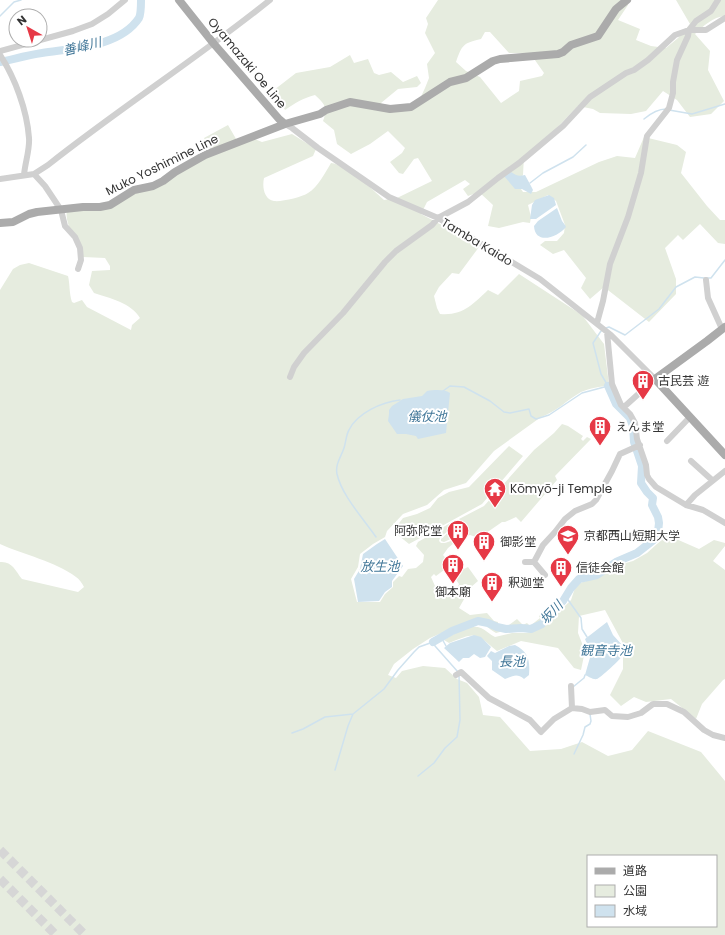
<svg xmlns="http://www.w3.org/2000/svg" width="725" height="935" font-family="Poppins,'Noto Sans JP',sans-serif">
<rect width="100%" height="100%" fill="#fff"/>
<path fill="#e6ecdf" fill-rule="evenodd" d="M438 0H629L628 5 618 20 640 29 636 40 651 46 666 48 678 38 690 24 676 0H725V16C713 17 703 26 695 34L710 51 708 70 724 101 711 114 690 117 677 100 663 91 646 111 631 114 600 113 593 109 578 106 549 136 524 156 523 175 517 183 523 192H536L599 162 617 156 635 158 644 137 677 145 686 152 681 173 707 206 720 220H725V244L718 243 700 224 683 240 678 235 665 248 676 279V294L649 322 604 287 590 299 581 288 586 278 564 250 553 254 540 245 545 241H557L564 233 565 225 556 201 548 195 528 205 531 217 530 223 523 222 499 228 488 226 493 205 479 192 468 196 463 189 470 184 465 180 427 202 421 214 451 230 479 247 459 274 452 273 439 287 434 296 437 308 440 314C463 316 473 304 488 290L498 295 519 274 582 315 604 344 609 385C600 387 590 388 581 392 567 400 556 412 541 417L494 451 466 483 444 490 427 505 403 514 387 531 385 537 373 544 360 554 358 567 351 579 357 602H380L385 594 393 587V582L399 576 402 577 408 569 416 568 423 562 424 555 416 546 418 542 452 522 451 528 440 538 439 541 441 543C448 544 454 538 460 538L448 548 443 555 450 563 444 570 436 576 434 574 431 577 435 586 439 585 447 593 458 586 459 584 452 574 462 567 464 569 468 567 478 581 471 587 459 608 470 615 487 613 494 621 498 622V625L505 628 517 619 523 625 527 623 530 626 540 618 539 616 547 609 551 610 544 620 535 626 526 629H511L496 633C492 631 489 628 485 625 475 618 464 625 454 630L453 628 430 638 413 649 394 664 388 675 396 678 402 671 423 666 445 668 457 679 467 683 479 697 483 715 500 717 530 751 561 749 582 742 608 756 632 750 648 731 701 752 725 781V935H0V562C12 561 15 570 22 579L78 592 84 587C82 583 79 579 76 577 55 561 24 555 0 544V290L13 269 20 265 29 263 68 276C70 284 69 293 72 302L74 303 82 300 87 307 131 330 132 325 140 318C131 303 110 298 94 293L89 285 92 271 110 270V266L105 258 83 257C78 245 64 223 67 211L109 208 134 192 143 191 210 149 204 138 228 125 239 144 252 138 262 142 292 134 316 149 313 156 264 178C262 187 264 199 274 201 282 202 302 197 308 193 318 187 325 173 331 163 347 165 372 189 384 200L397 198 432 181 418 158 414 159 403 174 399 173 390 162 402 153 405 148 388 131 370 144 351 154 337 144 334 130 323 121C328 108 325 104 315 95 303 98 295 103 285 110L274 90 296 73 330 67 350 55 354 63 368 59 374 73 379 75 391 72 403 82 417 76 421 83 417 87 398 89 381 103 384 109 407 111 419 101 425 88 429 78 427 64 435 53 425 33 428 24 426 18ZM485 32H490L509 53H530L544 73 542 76 520 81 519 91 501 103 480 77 466 71 456 62C462 45 463 43 481 39ZM588 856H716V926H588Z
M562 424 568 426 583 436 581 439 583 441 587 437 591 439 555 476 557 480 521 522 516 517 505 522H502L479 538 470 535 465 537 457 536 444 542 441 541V539L452 529 454 521 458 524 461 521 459 519 484 506 534 450 554 433Z
M509 446 523 456 482 504 409 544 393 531 403 518 417 514 430 508 438 498 449 492 469 487Z
M667 535 699 549 714 540 725 543V546L713 561 725 570V679L723 680 702 704 696 719 671 699 646 702 634 697 621 706 610 695 623 669V658L625 647 605 610 579 616 578 633 585 651 581 670 574 668 558 648 521 641 497 651C474 632 477 632 449 643L444 640C454 634 469 623 481 628 486 630 490 635 495 637L512 633H526L535 631 546 625 571 600 575 588 580 583 599 577 615 566 633 561 647 553Z
M497 575H499L501 577V579L493 590 489 591 486 585Z"/>
<path fill="#cfe2ee" d="M511 172C516 175 518 177 525 175L531 186 533 190 531 194 522 189H515L504 176Z
M549 195 554 198 556 205 536 219H530L532 205 535 200Z
M557 208 562 221 565 225 566 227C557 238 535 245 534 226L538 221Z
M427 391C434 390 444 389 450 393L446 433 418 439 416 436 406 434H397L388 421 389 414V410L392 406 403 399 422 396Z
M385 539 403 566 392 581V587L385 592 379 601 358 602 354 579 360 569 363 554 377 544Z
M607 622 613 635 623 646C624 649 624 652 623 655 622 658 599 679 597 679 593 680 588 676 585 675L591 654 585 639Z
M474 635 481 637 491 647 485 657 480 658 474 654 469 658H463L459 662 444 648 450 643Z
M515 645C529 652 530 661 529 675L524 679C517 673 513 676 505 679L492 670V661L487 656 491 651 495 653 509 646Z"/>
<g fill="none" stroke-linecap="round" stroke-linejoin="round">
<path stroke="#cfe2ee" stroke-width="1.5" d="M0 16 14 2 21 0
M669 110 692 114 725 104
M644 119C650 114 658 109 666 109
M530 183 543 173 573 157 586 145
M606 328 609 327 625 335 659 309 676 287 695 277 704 278H711L725 260
M443 391 450 386 464 387 490 401 504 412 510 413 529 409 531 416 536 419 549 415 582 393 608 386 601 374 593 343 601 331 603 330
M376 537C363 518 342 496 337 474 335 464 341 457 344 448 346 442 346 435 349 430 357 413 382 402 400 400
M566 597 581 618 582 629 587 637
M441 637 446 646
M573 687 584 678 585 675
M292 733 303 729 325 717 353 714
M574 754 583 735 585 727 590 724 591 721 590 714
M335 770 348 726 353 714 384 689 398 670 414 652 419 647 433 642 435 646 458 672
M418 776 434 763 445 748 457 737 460 720 459 675"/>
<path stroke="#cfe2ee" stroke-width="8" d="M0 62C14 59 28 55 42 53 73 48 120 47 139 18 141 14 141 5 141 0
M433 642 452 631 478 621 488 623 497 627 506 629 521 628 531 629 542 624 553 610 563 601 571 588 579 579 597 575 616 562 637 553 656 538 658 532 659 523 658 517 652 505 653 498 647 492 641 483 642 466 634 442 633 426 630 418 616 404 608 386"/>
<path stroke="#d6d6d6" stroke-width="9" stroke-dasharray="9 4.5" stroke-linecap="butt" d="M0 850 85 935
M0 879 56 935"/>
<path stroke="#d0d0d0" stroke-width="6" d="M0 51 73 31 92 24 108 14 125 0
M0 55C15 78 27 110 29 138 30 149 25 163 24 175
M285 124 292 128 318 148 389 197 438 218 540 279 611 335 655 379 624 407
M34 174 45 186 61 210 65 226 75 237 80 248 81 260 78 269
M0 179 34 174 48 165C120 108 198 58 270 0
M706 280 708 298 722 329
M597 323 603 301 610 264 628 217 641 173 647 136 669 108 673 93V82L677 60 688 36 689 30 696 21 711 11 718 0
M607 332 612 384 621 405 630 414 635 423 637 439 646 465 647 475 649 479 656 487 686 505 703 510 725 523
M290 377 294 367 304 353 343 313 385 262 396 251 432 225 438 218 468 202 498 178 519 163 563 126 590 97 626 73 634 70 648 60 675 35 689 30H706L725 18
M667 441 690 417
M691 461 712 480
M686 505 695 495 725 471
M525 562H534L543 545 555 532 565 519 575 511 592 504 596 500 612 471 620 454 640 445
M534 562 545 575
M456 675 461 672 489 698 530 720 541 732 554 719 572 708 582 709 590 712 605 710 612 716 628 717 641 713 653 704H667L684 712 704 730 713 735 725 738
M571 686 572 708"/>
<path stroke="#ababab" stroke-width="8" d="M179 0 214 44 279 119 285 124
M0 223 13 222 29 214 37 212 83 207H100L110 205 134 190 153 186 163 181 175 172 205 155 285 124 320 114 326 110 350 102 390 109 411 107 450 82 466 78 493 61 500 59 558 54 563 52 571 45 598 36 616 9 627 0
M725 327 707 341 655 379 725 455"/>
</g>
<defs>
<g id="building-pin" transform="scale(1.15)"><path d="M0 17L-7.5 6A9.5 9.5 0 1 1 7.5 6Z" fill="#e63946" stroke="#fff"/><path d="M-4-6H4V6H1V3H-1V6H-4ZM-2.5-4.3h1.7v1.8h-1.7ZM.8-4.3h1.7v1.8H.8ZM-2.5-1h1.7V.8h-1.7ZM.8-1h1.7V.8H.8Z" fill="#fff"/></g>
<g id="temple-pin" transform="scale(1.15)"><path d="M0 17L-7.5 6A9.5 9.5 0 1 1 7.5 6Z" fill="#e63946" stroke="#fff"/><path d="M0-6L5-2H3V0L6.5 2.5H4V6H1.5V3h-3V6H-4V2.5H-6.5L-3 0V-2H-5Z" fill="#fff"/></g>
<g id="university-pin" transform="scale(1.15)"><path d="M0 17L-7.5 6A9.5 9.5 0 1 1 7.5 6Z" fill="#e63946" stroke="#fff"/><path d="M0-5L7-2L0 1L-7-2ZM-4 1L0 2.5L4 1V4Q0 6-4 4Z" fill="#fff"/></g>
</defs>
<g fill-rule="evenodd">
<use href="#building-pin" x="643" y="381"/>
<use href="#building-pin" x="600" y="427"/>
<use href="#temple-pin" x="495" y="489"/>
<use href="#building-pin" x="458" y="531"/>
<use href="#university-pin" x="568" y="536"/>
<use href="#building-pin" x="484" y="542"/>
<use href="#building-pin" x="453" y="565"/>
<use href="#building-pin" x="561" y="568"/>
<use href="#building-pin" x="492" y="583"/>
</g>
<g text-anchor="middle" stroke-width="4" stroke-linejoin="round" paint-order="stroke">
<g font-size="12" fill="#333" stroke="#fff">
<text transform="translate(247 63) rotate(50)" y="4">Oyamazaki Oe Line</text>
<text transform="translate(162 165) rotate(-26)" y="4">Muko Yoshimine Line</text>
<text transform="translate(477 242) rotate(31)" y="4">Tamba Kaido</text>
</g>
<g font-size="12" fill="#333" stroke="#fff" text-anchor="start">
<text x="658" y="385">古民芸 遊</text>
<text x="616" y="431">えんま堂</text>
<text x="510" y="493">Kōmyō-ji Temple</text>
<text x="442" y="535" text-anchor="end">阿弥陀堂</text>
<text x="584" y="540">京都西山短期大学</text>
<text x="500" y="546">御影堂</text>
<text x="576" y="572">信徒会館</text>
<text x="508" y="587">釈迦堂</text>
<text x="453" y="596" text-anchor="middle">御本廟</text>
</g>
<g font-size="13" font-style="italic" fill="#3f7597" stroke="#fff">
<text transform="translate(82 46) rotate(-14)" y="5">善峰川</text>
<text x="427" y="421">儀仗池</text>
<text x="380" y="571">放生池</text>
<text transform="translate(551 612) rotate(-47)" y="5">坂川</text>
<text x="606" y="655">観音寺池</text>
<text x="512" y="666">長池</text>
</g>
</g>
<rect x="587" y="855" width="130" height="72" fill="#ffffff" stroke="#adadad"/>
<rect x="595" y="868" width="20" height="6" fill="#ababab" stroke="#adadad"/>
<text x="623" y="875" font-size="12" fill="#333333">道路</text>
<rect x="595" y="885" width="20" height="12" fill="#e6ecdf" stroke="#adadad"/>
<text x="623" y="895" font-size="12" fill="#333333">公園</text>
<rect x="595" y="905" width="20" height="12" fill="#cfe2ee" stroke="#adadad"/>
<text x="623" y="915" font-size="12" fill="#333333">水域</text>
<g transform="translate(28 28) rotate(321)"><circle r="19" fill="#ffffff" stroke="#adadad"/>
<path d="M0-3L7 15L0 10L-7 15Z" fill="#e63946"/>
<text y="-6" font-size="11" font-weight="bold" text-anchor="middle" fill="#333333">N</text>
</g>
</svg>
